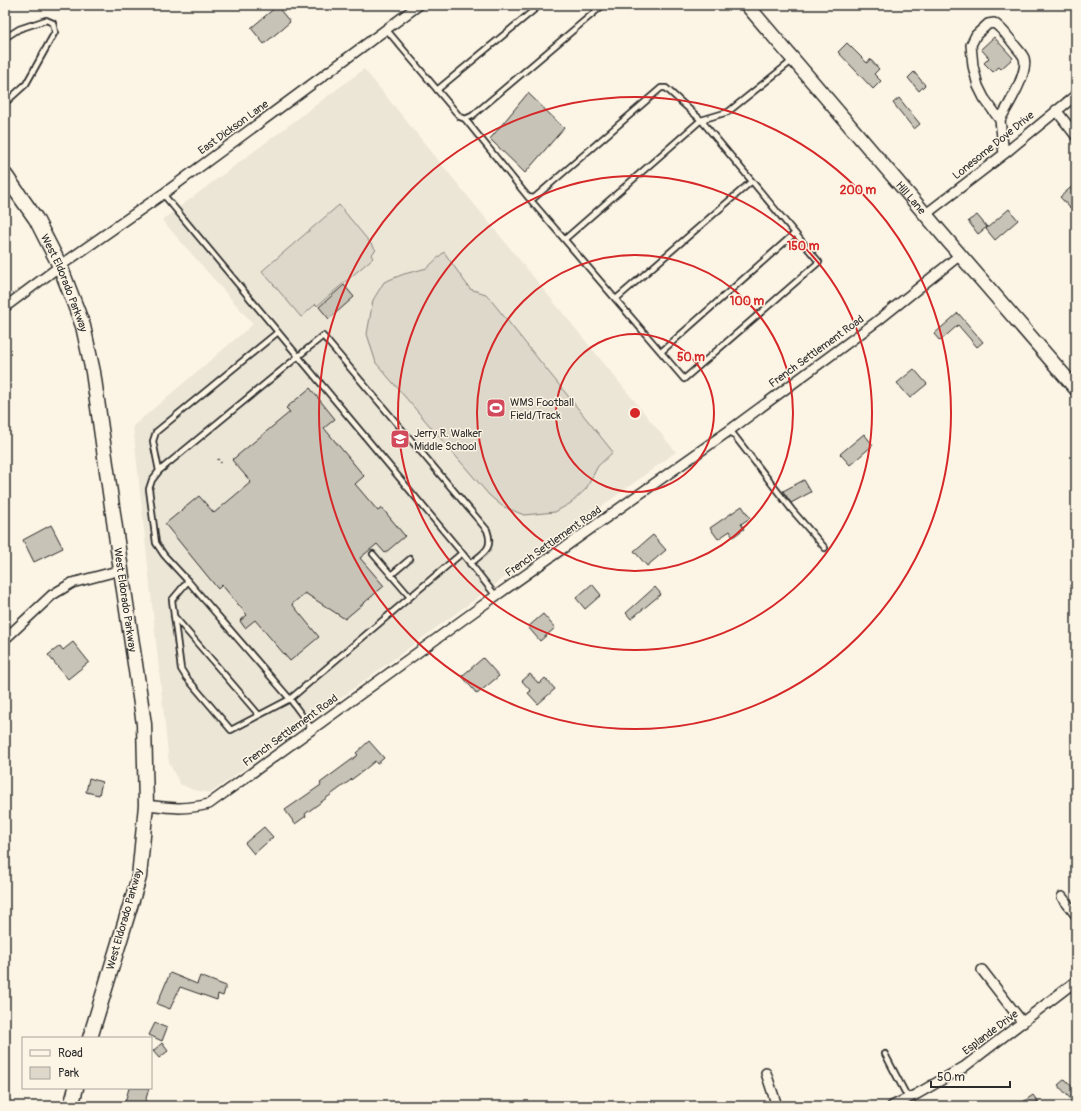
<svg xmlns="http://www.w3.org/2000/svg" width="1081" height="1111" font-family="Pangolin,sans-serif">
<rect width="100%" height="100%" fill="#fcf5e5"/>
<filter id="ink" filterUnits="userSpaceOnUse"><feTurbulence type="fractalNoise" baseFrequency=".025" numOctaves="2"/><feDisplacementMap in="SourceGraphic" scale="8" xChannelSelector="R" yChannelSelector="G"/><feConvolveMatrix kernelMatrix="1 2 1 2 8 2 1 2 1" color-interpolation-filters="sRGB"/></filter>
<g filter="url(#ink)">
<path fill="#ece6d7" d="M364 69 676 452 211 793 193 790 180 784 169 763 133 426 253 324 162 220Z"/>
<path fill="#ded8ca" stroke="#84827a" d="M339 205 376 250 371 255 373 258 317 306 316 304 301 317 262 271Z
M444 252 470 289 486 294 613 452 598 466 586 489 571 503 555 512 524 515 502 506 489 495 376 363 367 334 373 300 384 282 404 274 427 268Z"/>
<path fill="#c8c3b7" stroke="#2b2b2b" d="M277 6 290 22 264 44 251 28Z
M994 37 1013 58 1001 69 999 67 993 72 984 63 989 58 981 49Z
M847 43 867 63 870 59 879 69 874 74 881 81 873 89 838 52Z
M914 72 925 85 919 91 908 78Z
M528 93 564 128 525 173 490 139Z
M899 98 920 124 914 129 893 103Z
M1076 183V203L1070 208 1060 197Z
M1009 209 1018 220 995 240 986 229Z
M977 215 987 227 978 234 968 221Z
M344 285 354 297 329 319 319 307Z
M958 313 983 342 977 347 958 325 940 341 934 334Z
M914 369 927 384 910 398 897 383Z
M310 388 335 419 324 428 364 476 355 484 378 511 382 508 405 536 385 553 377 544 360 558 384 586 345 619 305 593 292 604 319 637 290 661 255 620 245 628 240 621 247 615 222 585 218 589 165 524 199 496 214 513 251 482 232 460 290 412 286 408Z
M864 434 873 445 850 465 840 454Z
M804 480 811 492 791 503 783 491Z
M742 506 750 518 741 524 744 529 733 537 730 531 718 539 710 528Z
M51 525 63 548 34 562 23 540Z
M653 535 666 550 647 566 634 551Z
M592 584 601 595 585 609 576 598Z
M655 587 661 594 631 619 626 613Z
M543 614 555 628 540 641 528 627Z
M73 642 89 662 68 679 48 655 60 646 63 650Z
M483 658 499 676 477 694 462 676Z
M530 674 539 684 545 678 555 689 538 704 528 693 531 691 522 681Z
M369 741 384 758 377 764 375 761 363 771 305 814 306 816 295 824 285 810 321 785 320 783 358 755 356 753Z
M89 778 102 782 99 795 86 792Z
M264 827 273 837 254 854 245 843Z
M170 973 197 984 200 976 226 986 223 996 218 994 217 1000 180 987 170 1009 157 1004Z
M155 1023 167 1028 162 1041 149 1035Z
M162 1043 168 1051 159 1058 153 1051Z
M1065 1079 1076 1091V1105L1058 1085Z
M129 1088H149L144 1106H124Z
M1033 1095 1041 1106H1017Z"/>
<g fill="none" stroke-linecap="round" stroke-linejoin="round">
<g stroke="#2b2b2b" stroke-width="8">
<path id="lane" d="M386 29 460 117 465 119 472 116 603 5
M5 38 19 29 46 20 53 23 55 32 26 84 5 103
M437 90 540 5
M465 119 528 197 534 198 661 88H666L701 120 728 112 793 60
M163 194 462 553 290 699 231 730 186 677 181 669 172 600 188 581 164 555 156 543 149 489 152 480 159 471 323 336 487 530C494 549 484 552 470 564
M528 197C580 258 632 319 684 379L819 262 701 120 565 239
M616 299 752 181
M661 352 795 233
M730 430 792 510 825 548
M159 471 153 441 156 432 278 332
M462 553 496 596
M373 554 410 597
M391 575 410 559
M188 581 290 699 312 729
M174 616 259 715
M885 1054 908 1098"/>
</g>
<g stroke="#2b2b2b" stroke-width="12">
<path id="street" d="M994 23C1003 29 1007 36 1013 43 1016 48 1022 53 1024 58 1029 73 1007 107 1000 120L984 98 978 86 973 66 971 45 976 35 988 24Z
M1056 110 1076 136
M1000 120 1004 154
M926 214 1004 154 1076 95
M5 307 60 266 163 194 419 5
M5 639 52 595 72 583 121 570
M146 805C171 808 184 810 209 804L490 600 730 430 876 322 960 255
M1062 897 1076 915
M982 970 1023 1023
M766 1073 777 1106
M892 1106 917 1094 964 1067 1076 981"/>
</g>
<g stroke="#2b2b2b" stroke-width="16">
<g id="secondary">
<path id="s1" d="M747 5 960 255 1076 389"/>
</g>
</g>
<g stroke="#2b2b2b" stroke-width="17">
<g id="primary">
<path id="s2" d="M5 175 36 219 60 266 83 326 93 372 121 570 144 724 146 805 139 877 90 1038"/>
<path d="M71 1106 76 1088"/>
</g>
</g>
<path stroke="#2b2b2b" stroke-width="2" stroke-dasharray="1 3" stroke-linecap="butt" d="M218 459 222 464"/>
<use href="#lane" stroke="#fcf5e5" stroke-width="4.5"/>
<use href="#street" stroke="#fcf5e5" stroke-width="9"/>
<use href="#secondary" stroke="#fcf5e5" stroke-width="13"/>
<use href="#primary" stroke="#fcf5e5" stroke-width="14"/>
</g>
</g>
<g fill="none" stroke="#d62828" stroke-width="2">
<circle cx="635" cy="413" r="79"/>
<circle cx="635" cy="413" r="158"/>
<circle cx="635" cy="413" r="237"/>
<circle cx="635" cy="413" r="316"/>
</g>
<defs>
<g id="stadium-square" transform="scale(1)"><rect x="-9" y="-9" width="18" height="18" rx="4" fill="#d1495b" stroke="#fcf5e5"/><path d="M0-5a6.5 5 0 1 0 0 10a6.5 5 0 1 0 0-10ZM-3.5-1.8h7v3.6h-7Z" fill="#fff"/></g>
<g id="school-square" transform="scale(1)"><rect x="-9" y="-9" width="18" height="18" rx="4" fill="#d1495b" stroke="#fcf5e5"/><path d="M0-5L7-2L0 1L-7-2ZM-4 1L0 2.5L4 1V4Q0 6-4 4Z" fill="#fff"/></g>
</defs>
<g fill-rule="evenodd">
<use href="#stadium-square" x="496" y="408"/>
<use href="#school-square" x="400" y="439"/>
</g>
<g text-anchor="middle" stroke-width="3" stroke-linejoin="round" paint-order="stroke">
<g font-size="11" fill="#2b2b2b" stroke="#fcf5e5">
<text transform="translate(233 127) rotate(-36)" y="4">East Dickson Lane</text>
<text transform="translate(993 145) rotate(-39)" y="4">Lonesome Dove Drive</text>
<text dy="4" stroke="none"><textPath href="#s1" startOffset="253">Hill Lane</textPath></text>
<text dy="4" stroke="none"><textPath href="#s2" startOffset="124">West Eldorado Parkway</textPath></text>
<text transform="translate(816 351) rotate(-36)" y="4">French Settlement Road</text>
<text transform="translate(553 541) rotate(-35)" y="4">French Settlement Road</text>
<text dy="4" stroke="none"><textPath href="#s2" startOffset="448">West Eldorado Parkway</textPath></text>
<text transform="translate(290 730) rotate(-36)" y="4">French Settlement Road</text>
<text transform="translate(124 919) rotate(-74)" y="4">West Eldorado Parkway</text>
<text transform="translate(990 1032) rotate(-37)" y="4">Esplande Drive</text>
</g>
<g font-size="11" fill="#2b2b2b" stroke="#fcf5e5" text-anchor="start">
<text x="510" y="406">WMS Football<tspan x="510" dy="13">Field/Track</tspan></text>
<text x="414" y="437">Jerry R. Walker<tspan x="414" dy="13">Middle School</tspan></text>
</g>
</g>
<circle cx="635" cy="413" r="6" fill="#d62828" stroke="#fcf5e5" stroke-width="2"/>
<g font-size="12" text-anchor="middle" font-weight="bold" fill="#d62828" stroke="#fcf5e5" stroke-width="3" stroke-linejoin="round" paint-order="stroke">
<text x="858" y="194">200 m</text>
<text x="803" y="250">150 m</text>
<text x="747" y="305">100 m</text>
<text x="691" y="361">50 m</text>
</g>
<rect width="1081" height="1111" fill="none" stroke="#fcf5e5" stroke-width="20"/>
<rect x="10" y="10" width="1061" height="1091" fill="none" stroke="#2b2b2b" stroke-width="1.5" filter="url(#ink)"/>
<rect x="22" y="1037" width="130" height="52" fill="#fcf5e5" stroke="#a8a49b"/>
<rect x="30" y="1050" width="20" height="6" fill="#fcf5e5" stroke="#a8a49b"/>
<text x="58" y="1057" font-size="12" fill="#2b2b2b">Road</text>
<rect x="30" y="1067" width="20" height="12" fill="#ded8ca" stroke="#a8a49b"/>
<text x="58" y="1077" font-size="12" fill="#2b2b2b">Park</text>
<path d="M931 1081v6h79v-6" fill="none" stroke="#2b2b2b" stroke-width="2"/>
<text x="937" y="1081" font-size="12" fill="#2b2b2b" stroke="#fcf5e5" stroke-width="3" paint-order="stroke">50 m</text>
</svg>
